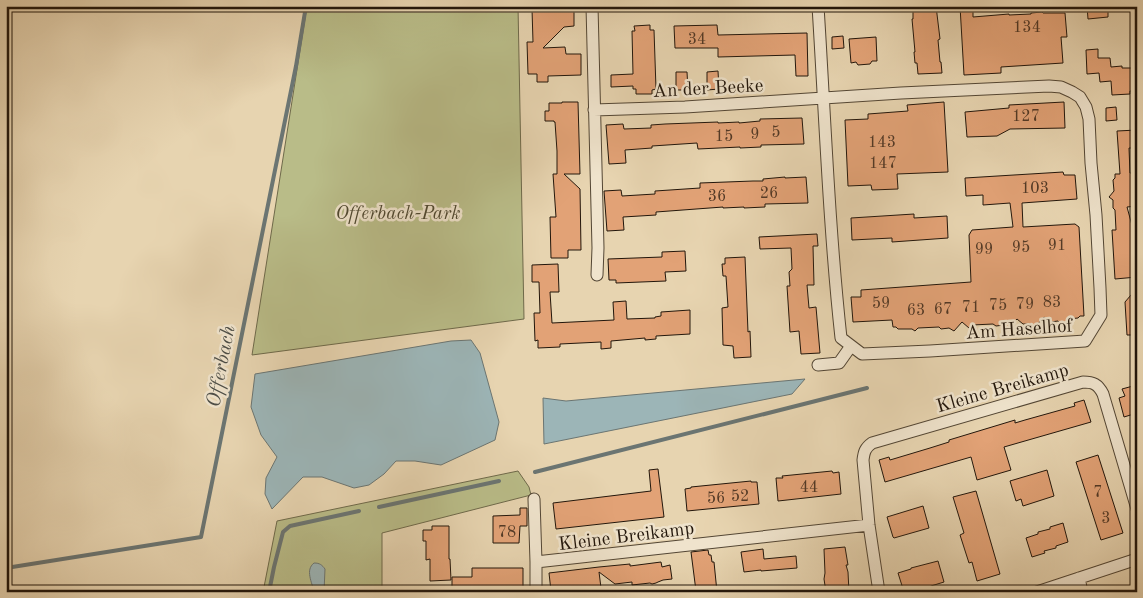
<svg xmlns="http://www.w3.org/2000/svg" width="1143" height="598" font-family="'Old Standard TT',serif">
<rect width="100%" height="100%" fill="#e7d4b0"/>
<filter id="stains"><feTurbulence type="fractalNoise" baseFrequency=".004" numOctaves="4"/><feColorMatrix values="0 0 0 0 .2 0 0 0 0 .09 0 0 0 0 .02 0 0 0 .5 -.17"/></filter>
<radialGradient id="worn" r=".72"><stop offset=".6" stop-color="#630" stop-opacity="0"/><stop offset="1" stop-color="#630" stop-opacity=".3"/></radialGradient>
<path fill="#b9bc88" stroke="#6e694a" d="M307 6H518L524 319 252 355Z
M518 471 529 487 531 495 382 533V592H263L277 521Z"/>
<path fill="#9cb5b7" stroke="#6b7572" d="M471 340 480 353 499 422 495 440 441 465 415 461H396L384 474 369 485 354 488 322 477H303L272 509 265 494 266 478 277 457 261 435 251 407 255 374 451 341Z
M805 379 792 394 544 444 543 398 566 401Z
M314 563C320 563 322 565 325 569L324 592H314C312 582 305 570 314 563Z"/>
<g fill="none" stroke-linecap="round" stroke-linejoin="round">
<path stroke="#6b7572" stroke-width="4" d="M535 472 867 388
M379 507 499 481
M6 568 201 537 296 66 306 6
M269 592 274 567 283 532 290 526 359 511"/>
</g>
<path fill="#e2a276" stroke="#22160b" d="M914 6H936L940 39 938 40 940 62H941L942 73 918 74 917 63H915L914 52H915L912 19H913V8Z
M960 6H973V17L1009 14V15L1031 14V13L1042 12 1043 13H1065L1067 37H1061L1063 63 1001 67V73L964 75Z
M1087 6H1108V17L1088 19Z
M562 8 564 10H574V26L564 27 543 48 565 47 566 54H581V75L548 76V82H537V74H528L527 42H533L532 9Z
M650 25V30H654L656 89 652 90V94H636V89H633V86L611 87V75L633 74 632 31H635L634 26Z
M717 25 718 35 807 33 808 76H796L795 55 718 57V48H675L674 26Z
M843 36 844 48 832 49V37Z
M876 37 877 61H872L870 64 858 65 856 62 851 63 849 39Z
M1098 49V58H1110L1111 67 1122 66V68H1137V91H1130V94L1112 95 1111 81 1100 82 1099 73 1087 74 1086 50Z
M718 71 719 89 707 90V72Z
M676 72H687L688 90H676Z
M562 102H578L580 174H564L580 189 581 250H568V258H551L550 217H556L553 174H557V151L555 122H554V121H545V111H549V103H562Z
M944 102 948 172 897 174 898 189 872 190 871 185 848 186 845 120 868 119V114L908 111 907 105Z
M1064 102 1065 128 1010 129 997 136 967 137 965 112 1009 108V105Z
M1116 107 1117 120 1106 121V108Z
M802 118 804 144 761 145V147L740 148V147L698 149 697 143 652 146V148L625 150 626 163 609 164 606 125 623 124 624 129 651 128V125L665 124 718 122V123L739 122V123L760 121V119Z
M1137 130V148H1129L1130 173H1137V206L1127 207 1133 229H1137V277L1115 279 1112 230H1116L1115 210 1113 208V200L1109 197 1114 191 1113 180 1115 178V174H1120L1117 131Z
M1063 172 1064 175H1075L1077 199 1022 203 1023 227 1075 224 1079 227 1084 316H1080L1078 318 1068 319 1062 325 1058 321 1050 322 1044 317 1035 327 1032 324H1023L1017 319 1008 328 1004 325 996 326 993 324 972 325 969 328 962 322 954 331 949 328 941 329 939 327 918 328 915 331 912 329H898L896 327H893L892 320 853 322 851 297H861V290L971 282 969 235 972 230 1013 227 1010 203 983 205V195L966 196 965 178Z
M785 177V178L806 177 808 203 765 204V207L744 208V207L723 208V207L656 212V215L623 217 624 230 607 231 604 191 621 190 622 196 655 194V191L700 188V183L753 181H763V179Z
M914 214V218L947 216 948 238 892 242V238L852 240 851 218Z
M817 234 818 246H813L814 285H807L809 308 816 307 820 353 801 354 799 331 790 332 787 286H790L789 272 792 269 791 248 760 249 759 237Z
M685 251 686 271 665 272 666 281 616 283V280H609L608 259 662 257V252Z
M745 257 748 332 750 331 751 357 734 358 733 346 723 345 722 308 728 307 726 276H723L722 264H725V258Z
M558 264 559 292H550L552 323 614 320 613 302 626 301 627 319 655 318V317L661 316V312L690 310V334L656 336V339L645 340V338L611 341V348L601 349V342L560 344V347L538 348V340L535 341 534 313H540L539 282H532V265Z
M1137 288V335H1127L1125 302Z
M1133 386 1137 398V413L1124 417 1119 398 1125 396 1122 389Z
M1084 400 1091 422 1004 447 1011 470 977 480 971 457 885 482 879 460 889 457 890 460 930 448 949 442V440L1015 420V423L1025 420 1075 406 1074 403Z
M1098 455 1123 533 1101 540 1076 462Z
M658 469 664 517 556 529 553 503 651 491 649 470Z
M1047 470 1054 496 1023 506 1021 499 1016 501 1010 481Z
M832 471 833 473 839 472 841 494 778 501 776 478H783L782 476Z
M751 481V482H757L759 504 687 511 685 489 691 488V487Z
M976 491 1000 574 977 581 972 562 969 563 960 535 964 533 953 497Z
M923 506 929 528 894 538 893 537 887 517Z
M520 508H527V526H520L519 543H493V516L520 515Z
M1063 523 1068 542 1056 546V548L1044 551 1045 553 1032 557 1026 538 1038 534V532L1050 529V527Z
M432 526H449V559H450L451 580 430 581V559L426 560V541H423V530H432Z
M845 547 848 565H846L848 572 849 592H826L824 579 825 573 824 549Z
M763 549 764 559 796 556 797 568 761 571V570L744 572 741 552Z
M708 550 709 555H711L712 562H714L717 592 696 591 691 552Z
M938 561 944 582 931 586 926 590 915 592H904L898 573 911 569V568Z
M661 562 662 567 670 565 672 579 663 580 658 582 656 583 652 584 650 583 632 585V582L615 584 599 572 601 588 573 592H569V589L551 591 549 573 599 567 630 564V566Z
M472 568H523V589L484 587 482 589H463V592H452V577H472Z"/>
<g fill="none" stroke-linecap="round" stroke-linejoin="round">
<g stroke="#534634" stroke-width="13">
<path id="minor" d="M592 6 598 248 597 275
M594 110 685 107 901 93 1049 86 1061 87 1072 92 1080 97 1086 107 1089 119 1091 163 1096 215 1100 288 1101 315 1085 341 930 351 862 354 841 338C829 228 825 117 818 6
M818 365 839 363 851 346
M534 499 536 562
M1079 578 1082 592
M536 592V562L869 525
M879 592 869 525 863 460C864 452 865 448 872 443L1083 382C1093 382 1098 384 1103 394L1137 509
M1037 592 1137 559"/>
</g>
<use href="#minor" stroke="#efe3cc" stroke-width="11"/>
</g>
<g text-anchor="middle" stroke-width="5" stroke-linejoin="round" paint-order="stroke">
<g font-size="16" fill="#523926">
<text x="1027" y="32">134</text>
<text x="697" y="44">34</text>
<text x="1026" y="121">127</text>
<text x="776" y="137">5</text>
<text x="755" y="139">9</text>
<text x="724" y="141">15</text>
<text x="882" y="147">143</text>
<text x="883" y="168">147</text>
<text x="1035" y="193">103</text>
<text x="769" y="198">26</text>
<text x="717" y="201">36</text>
<text x="1057" y="250">91</text>
<text x="1021" y="252">95</text>
<text x="984" y="254">99</text>
<text x="1052" y="307">83</text>
<text x="881" y="308">59</text>
<text x="1025" y="309">79</text>
<text x="998" y="310">75</text>
<text x="971" y="312">71</text>
<text x="943" y="314">67</text>
<text x="916" y="315">63</text>
<text x="809" y="492">44</text>
<text x="1098" y="497">7</text>
<text x="740" y="501">52</text>
<text x="716" y="503">56</text>
<text x="1106" y="523">3</text>
<text x="507" y="537">78</text>
</g>
<g font-size="19" fill="#22160b" stroke="#efe3cc">
<text transform="translate(708 87) rotate(-3)" y="7">An der Beeke</text>
<text transform="translate(1019 328) rotate(-4)" y="7">Am Haselhof</text>
<text transform="translate(1002 387) rotate(-16)" y="7">Kleine Breikamp</text>
<text transform="translate(626 535) rotate(-7)" y="7">Kleine Breikamp</text>
</g>
<g font-size="19" font-style="italic" fill="#4f4830" stroke="#efe3cc">
<text x="398" y="219">Offerbach-Park</text>
</g>
<g font-size="20" font-style="italic" fill="#4d4e47" stroke="#efe3cc">
<text transform="translate(220 366) rotate(-79)" y="7">Offerbach</text>
</g>
</g>
<rect width="1143" height="598" fill="none" stroke="#e7d4b0" stroke-width="25"/>
<rect x="8" y="8" width="1128" height="583" fill="none" stroke="#22160b" stroke-width="2.5"/>
<rect x="12" y="12" width="1118" height="573" fill="none" stroke="#22160b"/>
<rect width="100%" height="100%" filter="url(#stains)"/>
<rect width="100%" height="100%" fill="url(#worn)"/>
</svg>
